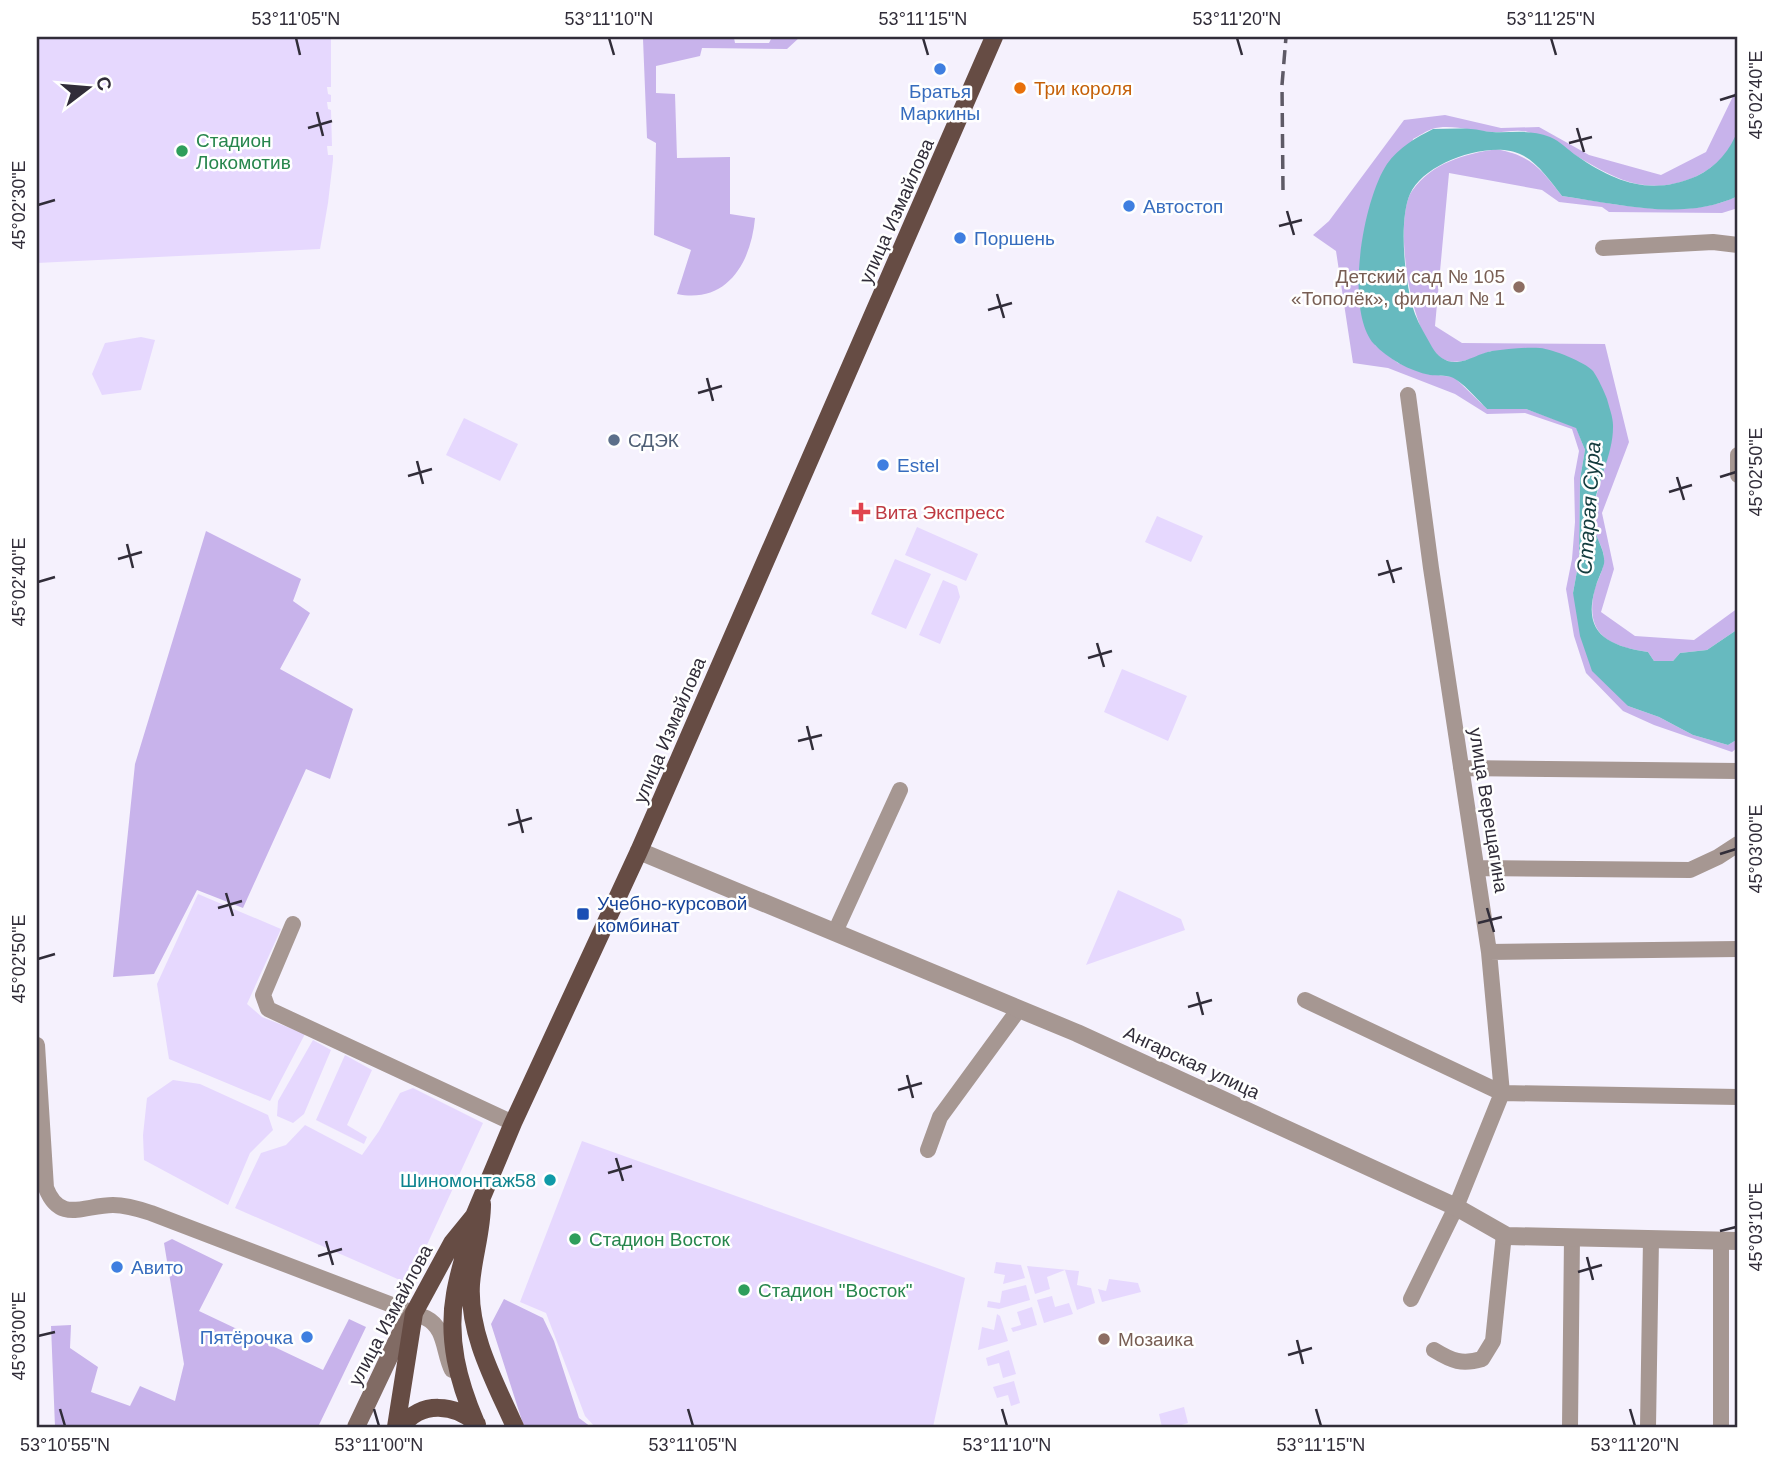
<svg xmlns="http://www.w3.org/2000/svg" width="1775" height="1464" font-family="Helvetica,sans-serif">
<rect width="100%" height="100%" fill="#f5f1fd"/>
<path fill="#e6d8fe" d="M37 37H331V87H327L328 94 331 95V102H327L328 109 331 110 332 146H327L328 155H333V160L328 203 320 249 37 263Z
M141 337 155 340 141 390 102 395 92 374 105 343Z
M464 418 518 444 500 481 446 455Z
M1157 516 1203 536 1191 562 1145 542Z
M917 527 978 554 966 581 905 555Z
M895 559 931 574 906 629 871 614Z
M943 580 957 586 960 597 940 644 919 635Z
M1122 669 1187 696 1168 741 1104 712Z
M1118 890 1181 919 1185 930 1086 965Z
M198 894 281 929 247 1004 262 1017 305 1034 270 1101 169 1059 157 984Z
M313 1040 331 1050 304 1114 293 1123 277 1116 278 1101Z
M345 1055 372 1070 347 1125 367 1137 364 1144 316 1120Z
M173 1080 200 1084 268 1115 273 1130 250 1153 228 1205 144 1160 143 1135 147 1098Z
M413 1088 483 1123 409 1284 235 1208 261 1153 286 1145 305 1125 362 1155 379 1131 400 1093Z
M582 1141 965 1278 933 1427H595L585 1416 546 1313 520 1302Z
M996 1262 1021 1265 1025 1278 1003 1284 1005 1275 994 1273Z
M1027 1266 1079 1271 1077 1285 1091 1288 1095 1303 1077 1310 1065 1270 1047 1277 1050 1289 1035 1294Z
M1109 1279 1138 1283 1141 1292 1102 1302 1098 1289 1106 1291Z
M1026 1285 1030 1300 999 1309 987 1307 988 1301 1000 1303 1002 1291Z
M1052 1296 1055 1307 1069 1303 1073 1314 1044 1323 1037 1300Z
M1032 1307 1037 1325 1013 1332 1011 1328 1021 1325 1017 1312Z
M997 1314 1000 1316 1008 1341 978 1350 982 1327 994 1330Z
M1009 1350 1016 1374 1003 1378 999 1363 988 1366 986 1358Z
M1014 1381 1020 1403 1011 1406 1008 1395 997 1398 993 1387Z
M1184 1407 1188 1423 1175 1427H1162L1159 1414Z"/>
<path fill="#c8b3eb" d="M772 37H800L787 49 702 48 700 56 656 66V93L675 94 677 158 730 157V214L755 218C751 263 727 304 677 294L691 250 654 235 656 143 647 138 643 39 734 38 735 43H769Z
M1738 86C1738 100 1740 116 1738 129 1735 149 1714 168 1697 176 1626 208 1589 153 1528 132 1519 129 1506 132 1496 132 1476 133 1452 123 1432 129 1426 131 1419 136 1413 139L1375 345 1398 363 1427 374 1454 377 1487 409H1526L1576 427 1585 450 1580 479 1579 560 1573 593 1628 706 1659 717 1693 735 1728 745 1738 739V747L1732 752 1654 725 1623 711 1586 673 1574 636 1566 589 1572 559 1575 522 1574 478 1579 451 1572 429 1525 413 1487 414 1455 394 1388 368 1353 363 1336 251 1313 235 1329 221 1404 120 1445 115 1501 128 1539 127 1589 155 1661 175 1706 152Z
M1496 149C1532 156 1540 168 1562 196 1619 204 1685 221 1738 196V208L1722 213 1609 212 1602 207 1559 202 1542 190 1449 173 1435 326 1462 343 1605 344 1629 442 1602 513 1614 569 1601 612 1635 636 1694 640 1738 608V629L1707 650 1680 653 1673 661H1654L1648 652C1610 646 1585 636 1594 592 1596 582 1603 572 1604 561 1605 548 1595 538 1593 526 1590 507 1602 481 1606 463 1609 451 1611 438 1613 426L1491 351C1478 356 1459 366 1445 360 1411 347 1392 219 1412 191 1433 162 1463 155 1496 149Z
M206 531 301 579 293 601 310 613 280 669 353 709 330 779 306 769 243 908 197 890 154 974 113 977 135 764Z
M172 1239 223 1264 199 1311 323 1370 349 1319 366 1327 318 1427H55L51 1326 71 1325 70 1348 98 1367 91 1392 130 1406 140 1386 175 1401 184 1364 164 1243Z
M504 1299 543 1318 554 1341 579 1418 591 1427H524L491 1324Z"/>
<path fill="#67babf" d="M1433 129C1446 129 1459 128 1471 129 1478 129 1485 132 1492 132 1513 133 1530 129 1550 137 1560 141 1568 150 1577 156 1616 183 1652 196 1697 176 1716 167 1731 150 1738 129V196C1684 222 1619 204 1562 196 1551 182 1538 163 1522 155 1492 139 1424 162 1410 194 1398 221 1405 287 1415 314 1419 325 1426 336 1432 347 1437 356 1446 363 1457 362 1469 361 1480 353 1492 351 1507 349 1525 347 1540 348 1552 349 1585 362 1593 371 1598 378 1604 391 1607 399 1609 407 1613 417 1613 425 1614 458 1591 491 1593 523 1594 537 1606 549 1604 564 1602 572 1597 580 1595 589 1582 634 1609 646 1648 652L1654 661H1673L1680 653 1707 650 1738 629V739L1728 745 1693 735 1659 717 1628 706 1592 671 1580 636 1573 593 1579 560 1580 479 1585 450 1576 428 1526 409H1487C1479 401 1461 380 1451 377 1445 375 1437 376 1430 375 1410 371 1388 359 1374 344 1344 310 1363 200 1387 164 1398 148 1417 137 1433 129Z"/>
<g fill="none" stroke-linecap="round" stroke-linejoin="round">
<path stroke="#a69792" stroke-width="16" d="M1603 248 1713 242 1738 245
M1408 395 1431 568 1489 952 1502 1093 1456 1207 1411 1299
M1738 455V475
M1461 768 1738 771
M1477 868 1690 870 1718 857 1738 844
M293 924 263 995 268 1009 513 1123
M835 932 900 790
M1489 952 1738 949
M1305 1000 1502 1093 1738 1097
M37 1045 46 1188C60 1224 84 1205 113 1205 126 1205 139 1209 151 1213L426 1318C446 1328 443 1352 452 1370
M928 1150 940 1117 1019 1009
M1434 1350C1452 1361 1462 1365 1482 1359L1493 1341 1504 1234
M1570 1427 1572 1237
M1648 1427 1651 1239
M1721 1427V1241"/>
<path stroke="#a69792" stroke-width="18" d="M639 851 1077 1033 1456 1207 1507 1236 1738 1241"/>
<path stroke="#816b64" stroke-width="18" d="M356 1427 402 1330 414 1313"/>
<path stroke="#664c44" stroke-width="18" d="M482 1204C482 1231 473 1257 471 1284 468 1334 495 1382 515 1427
M468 1240C464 1258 458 1275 455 1294 447 1339 458 1381 476 1423
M396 1427 414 1313 452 1243 474 1216 482 1197 513 1123 639 851 994 37
M402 1427C420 1400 456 1404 477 1424"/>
<path stroke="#5e5a66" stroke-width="3.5" stroke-dasharray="14 7" stroke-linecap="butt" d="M1283 190 1282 85 1286 37"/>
</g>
<path fill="none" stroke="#312d39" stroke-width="2.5" d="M296 38 300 55M609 38 614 55M923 38 928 55M1237 38 1242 55M1551 38 1556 55M1720 100 1736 95M317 112 323 136M308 128 332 121M1577 128 1584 152M1569 143 1592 137M38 205 55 200M1287 211 1294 235M1279 226 1302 220M997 294 1004 318M988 310 1012 303M707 378 713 401M698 393 722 386M417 461 423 484M408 476 432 469M1677 477 1684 500M1720 477 1736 472M1669 492 1692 485M127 544 133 568M118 559 142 552M1387 560 1394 583M1378 575 1402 568M38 582 55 577M1097 643 1104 667M1088 658 1112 651M807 726 813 750M798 741 822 735M517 809 523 833M508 825 532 818M1720 854 1736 849M226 893 233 916M218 908 242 901M1487 908 1494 932M1478 923 1502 917M38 959 55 954M1197 992 1203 1015M1188 1007 1212 1000M907 1075 913 1098M898 1090 922 1083M616 1158 623 1181M608 1173 632 1166M1720 1231 1736 1227M326 1241 333 1265M318 1256 342 1249M1587 1257 1593 1280M1578 1272 1602 1265M38 1336 55 1332M1297 1340 1303 1364M1288 1355 1312 1348M60 1409 65 1426M374 1409 379 1426M688 1409 693 1426M1002 1409 1007 1426M1316 1409 1321 1426M1630 1409 1635 1426"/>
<g fill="#3f7fe0" stroke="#fff" stroke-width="2.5">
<circle cx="940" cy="69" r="7"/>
<circle cx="1129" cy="206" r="7"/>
<circle cx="960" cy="238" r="7"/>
<circle cx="883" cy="465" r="7"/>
<circle cx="117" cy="1267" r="7"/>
<circle cx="307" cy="1337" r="7"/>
</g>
<circle fill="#e8710a" stroke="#fff" stroke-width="2.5" cx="1020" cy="88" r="7"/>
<g fill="#2e9e5b" stroke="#fff" stroke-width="2.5">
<circle cx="182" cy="151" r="7"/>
<circle cx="575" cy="1239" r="7"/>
<circle cx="744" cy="1290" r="7"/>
</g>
<g fill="#8d6e63" stroke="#fff" stroke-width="2.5">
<circle cx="1519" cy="287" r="7"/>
<circle cx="1104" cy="1339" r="7"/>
</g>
<circle fill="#5c6f8a" stroke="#fff" stroke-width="2.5" cx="614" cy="440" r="7"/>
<path fill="#e0444e" stroke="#fff" stroke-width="2.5" d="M857.5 501.5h7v7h7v7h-7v7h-7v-7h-7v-7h7z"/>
<rect fill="#1a4fb4" stroke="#fff" stroke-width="2.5" x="576" y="907" width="14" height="14" rx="3.5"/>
<circle fill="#0f9aa8" stroke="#fff" stroke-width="2.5" cx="550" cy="1180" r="7"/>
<g text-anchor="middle" stroke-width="5" stroke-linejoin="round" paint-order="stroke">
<g font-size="19" fill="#c56008" stroke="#fff" text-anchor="start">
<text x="1034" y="95">Три короля</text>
</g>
<g font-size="19" fill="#366cbe" stroke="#fff" text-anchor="start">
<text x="940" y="98" text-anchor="middle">Братья<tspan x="940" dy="22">Маркины</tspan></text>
<text x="1143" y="213">Автостоп</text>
<text x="974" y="245">Поршень</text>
<text x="897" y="472">Estel</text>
<text x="131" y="1274">Авито</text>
<text x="293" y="1344" text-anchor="end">Пятёрочка</text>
</g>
<g font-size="19" fill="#27864d" stroke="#fff" text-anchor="start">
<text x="196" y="147">Стадион<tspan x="196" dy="22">Локомотив</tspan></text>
<text x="589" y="1246">Стадион Восток</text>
<text x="758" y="1297">Стадион "Восток"</text>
</g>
<g font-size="19" fill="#312d39" stroke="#fff">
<text transform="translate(896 211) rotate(-66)" y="7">улица Измайлова</text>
<text transform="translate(669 730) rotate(-67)" y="7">улица Измайлова</text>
<text transform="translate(1489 810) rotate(81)" y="7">улица Верещагина</text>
<text transform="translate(1192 1062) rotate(25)" y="7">Ангарская улица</text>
<text transform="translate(390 1315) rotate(-62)" y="7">улица Измайлова</text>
</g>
<g font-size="19" fill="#785e54" stroke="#fff" text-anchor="end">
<text x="1505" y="283">Детский сад № 105<tspan x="1505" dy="22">«Тополёк», филиал № 1</tspan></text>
<text x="1118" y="1346" text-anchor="start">Мозаика</text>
</g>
<g font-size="19" fill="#4e5e75" stroke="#fff" text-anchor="start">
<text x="628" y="447">СДЭК</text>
</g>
<g font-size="19" fill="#be3a42" stroke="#fff" text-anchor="start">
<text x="875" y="519">Вита Экспресс</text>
</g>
<g font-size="19" fill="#164399" stroke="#fff" text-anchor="start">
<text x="597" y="910">Учебно-курсовой<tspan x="597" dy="22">комбинат</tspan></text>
</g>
<g font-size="19" fill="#0d838f" stroke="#fff" text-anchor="end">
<text x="536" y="1187">Шиномонтаж58</text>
</g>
<g font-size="21" font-style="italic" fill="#133b3d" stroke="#fff">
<text transform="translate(1589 508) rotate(-86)" y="7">Старая Сура</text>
</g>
</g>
<rect width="1775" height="1464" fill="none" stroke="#ffffff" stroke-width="77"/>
<g transform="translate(88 88) rotate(74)" stroke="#ffffff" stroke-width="5" paint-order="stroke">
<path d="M0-5L12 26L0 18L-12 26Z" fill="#312d39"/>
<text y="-10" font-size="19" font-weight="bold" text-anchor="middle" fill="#312d39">С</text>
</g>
<rect x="38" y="38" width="1698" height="1388" fill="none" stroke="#312d39" stroke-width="2.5"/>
<g font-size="18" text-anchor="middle" fill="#312d39">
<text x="296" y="25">53°11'05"N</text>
<text x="609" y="25">53°11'10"N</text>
<text x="923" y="25">53°11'15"N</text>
<text x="1237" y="25">53°11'20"N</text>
<text x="1551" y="25">53°11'25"N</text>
<text transform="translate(1756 95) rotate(-90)" y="6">45°02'40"E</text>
<text transform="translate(19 205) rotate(-90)" y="6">45°02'30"E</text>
<text transform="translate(1756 472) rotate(-90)" y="6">45°02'50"E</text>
<text transform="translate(19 582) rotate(-90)" y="6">45°02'40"E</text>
<text transform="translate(1756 849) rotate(-90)" y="6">45°03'00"E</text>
<text transform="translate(19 959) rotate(-90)" y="6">45°02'50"E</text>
<text transform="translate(1756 1227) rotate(-90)" y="6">45°03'10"E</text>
<text transform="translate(19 1336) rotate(-90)" y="6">45°03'00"E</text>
<text x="65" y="1451">53°10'55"N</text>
<text x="379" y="1451">53°11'00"N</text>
<text x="693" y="1451">53°11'05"N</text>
<text x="1007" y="1451">53°11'10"N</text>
<text x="1321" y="1451">53°11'15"N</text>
<text x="1635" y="1451">53°11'20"N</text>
</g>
</svg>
